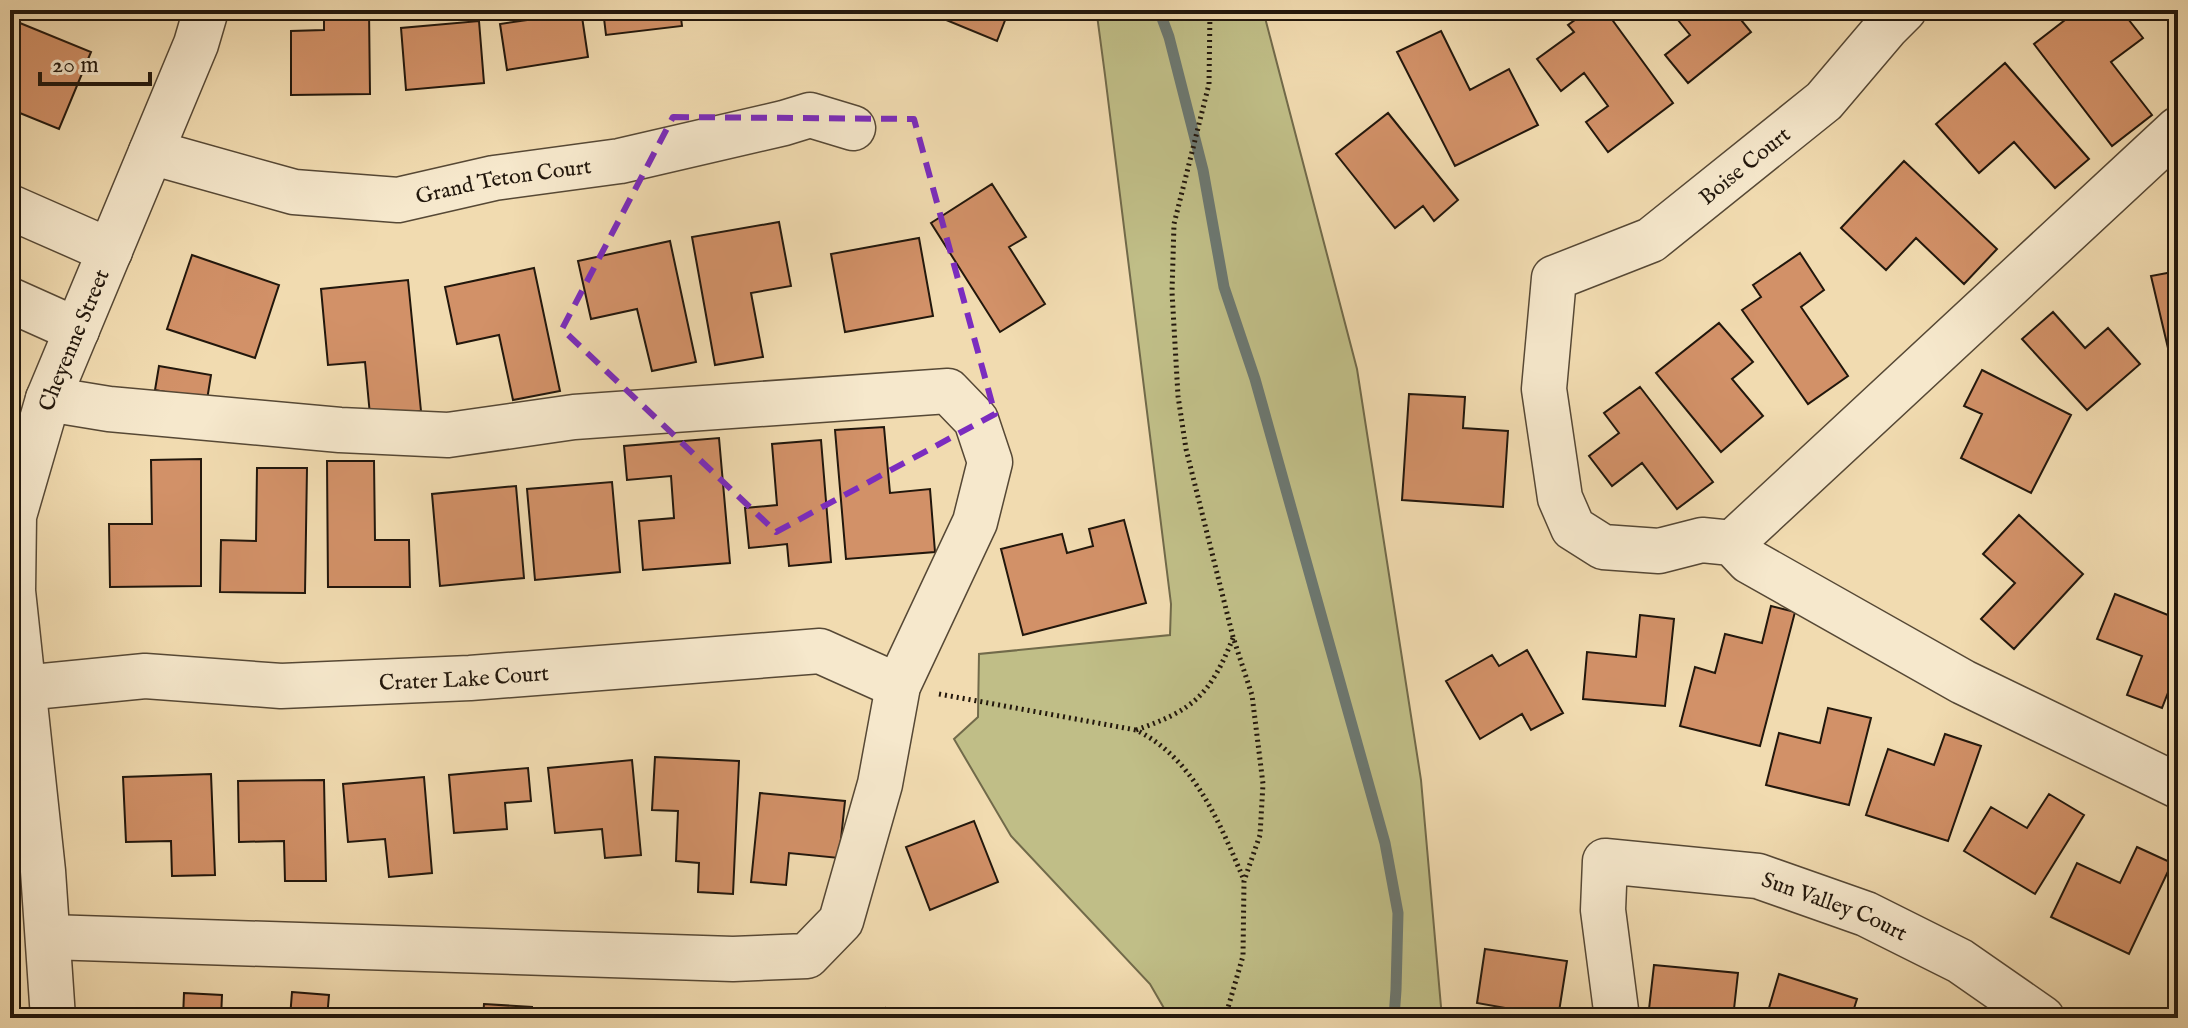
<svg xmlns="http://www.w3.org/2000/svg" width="2188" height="1028" font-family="'IM FELL English',serif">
<rect width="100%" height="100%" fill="#f1dbb0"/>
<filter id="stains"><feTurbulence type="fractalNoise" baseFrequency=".0025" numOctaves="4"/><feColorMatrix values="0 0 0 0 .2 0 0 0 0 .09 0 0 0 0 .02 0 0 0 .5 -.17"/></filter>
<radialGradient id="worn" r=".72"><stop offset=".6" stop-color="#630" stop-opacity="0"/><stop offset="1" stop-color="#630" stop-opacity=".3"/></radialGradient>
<path fill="#c0be87" stroke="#716a4a" stroke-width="2" d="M1094 10H1263L1357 369 1421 780 1442 1018H1158L1165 1010 1150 984 1011 836 954 739 978 717 979 654 1170 635 1171 604 1105 75 1097 15Z"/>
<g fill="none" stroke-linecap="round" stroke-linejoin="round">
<path stroke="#6c7871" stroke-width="11" d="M1159 10 1169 37 1203 170 1224 287 1255 379 1385 843 1398 913 1396 990 1394 1018"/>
</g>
<path fill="#d29168" stroke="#22170c" stroke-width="2" d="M324 10H369L370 94 291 95V31L324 30Z
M527 10H581L588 57 507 70 500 24 528 20Z
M603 10H680L682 26 606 35Z
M718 10H741L720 16Z
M922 10H1009L997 41Z
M1589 10H1605L1673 103 1608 152 1586 122 1608 106 1584 73 1561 91 1537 59 1574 32 1568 25Z
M1670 10H1733L1751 32 1688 83 1665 55 1690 35Z
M2078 10H2121L2143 38 2111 62 2152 115 2112 146 2034 44Z
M15 21 91 52 59 129 10 109V32Z
M479 21 484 83 406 90 401 28Z
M1441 31 1470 90 1509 69 1538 125 1455 166 1397 52Z
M2005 63 2089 159 2055 188 2014 142 1979 173 1936 124Z
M1388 113 1458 200 1434 221 1423 206 1395 228 1336 154Z
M1904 161 1997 249 1964 284 1916 238 1886 270 1841 228Z
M992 184 1026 237 1009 247 1045 304 1000 332 931 223Z
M779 222 791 286 751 293 763 357 715 365 692 237Z
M919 238 933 316 845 332 831 254Z
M670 241 696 362 652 371 637 309 591 319 578 261Z
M1800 253 1824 290 1801 307 1848 376 1808 404 1742 310 1761 297 1753 285Z
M192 255 279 285 255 358 167 329Z
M534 268 560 391 513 400 499 335 457 344 445 287Z
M2178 271V346L2168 348 2151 276Z
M408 280 421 411 370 415 365 362 328 365 321 289Z
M2053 312 2085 348 2108 328 2140 364 2087 410 2022 339Z
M1719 323 1753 362 1732 379 1763 416 1721 452 1656 373Z
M159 366 211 375 207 400 155 390Z
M1982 370 2071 415 2031 493 1961 458 1982 414 1964 406Z
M1640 387 1713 482 1677 509 1642 463 1612 486 1589 456 1619 433 1604 413Z
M1409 394 1465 397 1463 428 1508 431 1503 507 1402 500Z
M884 427 890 493 930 489 935 552 846 559 835 430Z
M719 438 730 563 643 570 639 521 674 518 671 476 627 480 624 446Z
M821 440 831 562 789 566 787 544 749 548 745 508 777 505 772 444Z
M201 459V586L110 587 109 524H152L151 460Z
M327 461H374L375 540H409L410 587H328Z
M257 468H307L305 593 220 592 221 540 256 541Z
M612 482 620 572 535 580 527 489Z
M516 486 524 578 440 586 432 494Z
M2019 515 2083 574 2014 649 1981 619 2015 583 1983 554Z
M1124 520 1146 603 1023 635 1001 549 1062 534 1067 553 1093 546 1089 529Z
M2115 594 2178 619V667L2162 708 2127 695 2142 656 2097 639Z
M1771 606 1795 612 1760 746 1680 726 1695 667 1715 673 1725 634 1762 643Z
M1640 615 1674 619 1665 706 1583 699 1587 652 1636 657Z
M1527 650 1563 713 1531 730 1522 714 1480 739 1446 681 1492 655 1499 666Z
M1828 708 1871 718 1849 805 1766 785 1779 733 1820 743Z
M1945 734 1981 746 1948 841 1866 815 1888 749 1934 765Z
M655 757 739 761 733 894 698 892 699 863 676 861 678 811 652 810Z
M632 760 641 855 605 858 602 829 555 833 548 768Z
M528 768 531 801 505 803 507 829 454 833 449 775Z
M211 774 215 875 172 876 171 841 126 842 123 777Z
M424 777 432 873 389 877 385 839 348 842 343 784Z
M324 780 326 881H285L284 841 239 842 238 781Z
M760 793 845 801 839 858 789 853 786 885 751 882Z
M2049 794 2084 815 2035 894 1964 851 1991 807 2027 828Z
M974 821 998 882 930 910 906 847Z
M2137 847 2172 863 2129 954 2051 917 2077 863 2120 883Z
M2175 915 2178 916V973H2172Z
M1485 949 1567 961 1558 1018H1516L1517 1010 1477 1003Z
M1654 965 1738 973 1733 1018H1648Z
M1779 974 1857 999 1851 1018H1766Z
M292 992 329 995 327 1018H290Z
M184 993 222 995 221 1018H183Z
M484 1004 532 1007V1018H483Z
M885 1008 888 1018H847V1017Z"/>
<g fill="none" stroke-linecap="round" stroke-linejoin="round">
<g stroke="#564835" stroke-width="47">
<g id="minor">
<path d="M1904 10 1886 28 1824 101 1651 240 1554 278 1544 389 1560 498 1573 528 1603 547 1659 551 1702 540 1732 543 1749 561 1963 682 2178 786"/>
<path id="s1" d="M151 152 294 192 398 200 494 178 620 161 784 123 810 115 853 128"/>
<path d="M10 207 110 251"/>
<path d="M10 300 77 330"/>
<path d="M48 399 109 409 340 430 448 435 574 417 948 391 976 420 990 462 975 522 898 686 880 784 841 921 807 956 733 959 49 937"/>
<path d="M1732 543 2178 129"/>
<path id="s2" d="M23 688 145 676 281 686 470 678 820 651 898 686"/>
<path id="s3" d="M53 1018 43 871 13 591 14 516 48 399 196 44 206 10"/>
<path id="s4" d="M1617 1018 1603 910 1605 861 1758 876 1866 914 1960 961 2042 1018"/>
</g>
</g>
<path stroke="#22170c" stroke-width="5" stroke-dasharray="2 4" stroke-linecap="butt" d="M1210 10 1209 84 1174 224 1172 292 1178 396 1186 449 1233 637 1252 695 1263 784 1260 835 1244 881 1243 956 1225 1018
M939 694 1136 730C1194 758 1220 824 1244 880
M1136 730C1194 710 1210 695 1233 638"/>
<use href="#minor" stroke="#f6e8cc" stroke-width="44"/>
</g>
<path fill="none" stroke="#7b2cbf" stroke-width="6" stroke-dasharray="16 10" stroke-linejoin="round" d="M673 117 914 119 995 414 776 532 562 329Z"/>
<g text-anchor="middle" stroke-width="6" stroke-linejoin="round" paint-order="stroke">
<g font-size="22" fill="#22170c" stroke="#f6e8cc">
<text transform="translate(1744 165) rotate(-39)" y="8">Boise Court</text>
<text dy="8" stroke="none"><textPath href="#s1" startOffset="360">Grand Teton Court</textPath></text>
<text dy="8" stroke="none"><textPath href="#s3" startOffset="690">Cheyenne Street</textPath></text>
<text dy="8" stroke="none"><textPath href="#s2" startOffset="442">Crater Lake Court</textPath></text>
<text dy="8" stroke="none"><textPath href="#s4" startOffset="394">Sun Valley Court</textPath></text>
</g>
</g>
<rect width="2188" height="1028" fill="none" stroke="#f1dbb0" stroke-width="40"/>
<rect x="12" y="12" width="2164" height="1004" fill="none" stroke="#22170c" stroke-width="4"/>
<rect x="20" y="20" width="2148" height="988" fill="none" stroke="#22170c" stroke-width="2"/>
<path d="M40 72v12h110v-12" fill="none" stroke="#22170c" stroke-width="4"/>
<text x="52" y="72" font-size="24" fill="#22170c" stroke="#f6e8cc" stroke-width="6" paint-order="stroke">20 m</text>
<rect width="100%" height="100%" filter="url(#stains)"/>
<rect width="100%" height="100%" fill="url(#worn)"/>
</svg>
